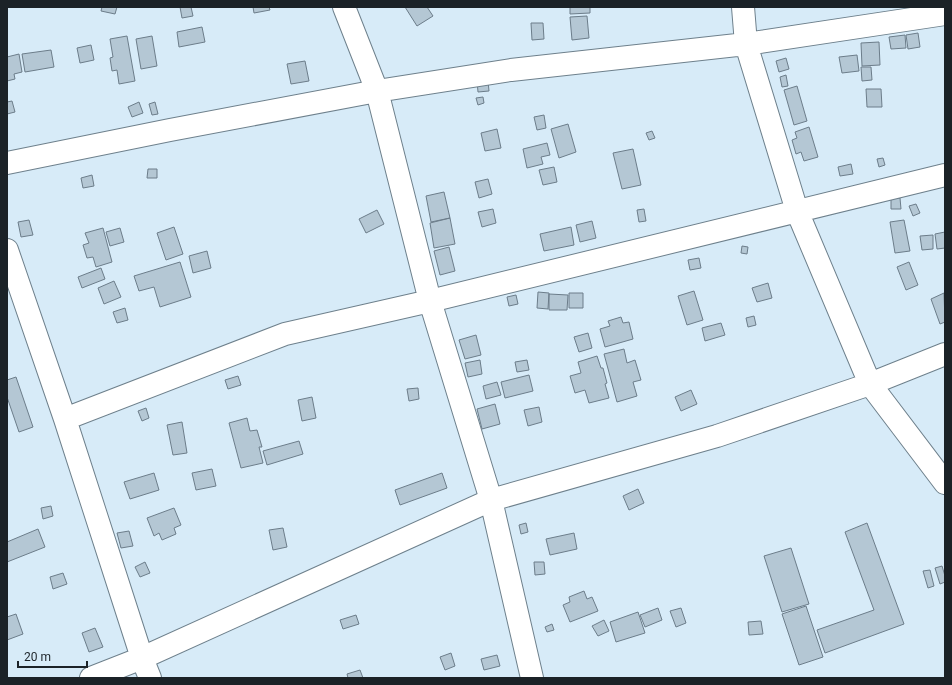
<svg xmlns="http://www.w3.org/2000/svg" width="952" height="685" font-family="Roboto,sans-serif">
<rect width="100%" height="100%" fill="#d7ebf8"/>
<path fill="#b4c7d4" stroke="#6c7d8a" d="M102 7H117L115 14 101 11Z
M180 7H191L193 16 182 18Z
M253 7H269L270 10 254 13Z
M405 7H427L433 16 417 26Z
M570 7H590V13L570 14Z
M587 16 589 38 572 40 570 17Z
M531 23H543L544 39 532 40Z
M202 27 205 42 179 47 177 32Z
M918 33 920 47 908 49 906 35Z
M905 35 906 48 891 49 889 37Z
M127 36 135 81 119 84 117 70 112 71 110 58 113 57 110 39Z
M152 36 157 66 141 69 136 39Z
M879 42 880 65 862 66 861 43Z
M91 45 94 60 80 63 77 48Z
M51 50 54 67 25 72 22 54Z
M19 54 22 72 14 74 15 79 7 81V57Z
M857 55 859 71 842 73 839 57Z
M786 58 789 69 779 72 776 61Z
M305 61 309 81 291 84 287 64Z
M861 67H871L872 80 862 81Z
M786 75 788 86 782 87 780 77Z
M477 81H488L489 91 478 92Z
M797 86 807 121 794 125 784 90Z
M866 89H881L882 107H867Z
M483 97 484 103 478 105 476 98Z
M12 101 15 112 7 114V102Z
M139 102 143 113 132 117 128 107Z
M155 102 158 114 152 115 149 104Z
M544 115 546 128 537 130 534 117Z
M568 124 576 152 559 158 551 129Z
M809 127 818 157 804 161 801 152 796 154 792 140 797 138 795 132Z
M497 129 501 148 485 151 481 133Z
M652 131 655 138 649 140 646 133Z
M547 143 550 155 541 157 543 164 527 168 523 149Z
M633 149 641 185 622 189 613 153Z
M883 158 885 165 879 167 877 159Z
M851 164 853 174 840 176 838 167Z
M554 167 557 182 543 185 539 170Z
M148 169H157V178H147Z
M92 175 94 186 83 188 81 178Z
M488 179 492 194 479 198 475 182Z
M444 192 450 218 431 222 426 196Z
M891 198H900L901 209H891Z
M916 204 920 213 913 216 909 206Z
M493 209 496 223 482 227 478 212Z
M644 209 646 221 639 222 637 210Z
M377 210 384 224 366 233 359 219Z
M450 218 455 244 434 248 430 223Z
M29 220 33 235 21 237 18 222Z
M904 220 910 251 895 253 890 222Z
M592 221 596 238 580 242 576 225Z
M174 227 183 254 166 260 157 233Z
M571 227 574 245 544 251 540 234Z
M103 228 112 262 96 267 93 257 87 258 83 245 89 243 85 233Z
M120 228 124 242 110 246 106 232Z
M945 232V248L937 249 935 234Z
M933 235V249L922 250 920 236Z
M742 246 748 247 747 254 741 253Z
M449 247 455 271 440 275 434 251Z
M207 251 211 268 193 273 189 256Z
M699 258 701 268 690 270 688 260Z
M180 262 191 297 160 307 154 287 139 291 134 276Z
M909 262 918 285 906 290 897 267Z
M101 268 105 279 82 288 78 277Z
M114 281 121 297 104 304 98 288Z
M768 283 772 298 757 302 752 288Z
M694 291 703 320 687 325 678 296Z
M538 292 549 293 548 309 537 308Z
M569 293H583V308H569Z
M944 293 945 322 940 324 931 299Z
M549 294 568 295 567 310H549Z
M516 295 518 304 509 306 507 297Z
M125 308 128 320 117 323 113 312Z
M754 316 756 325 748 327 746 318Z
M621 317 623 323 629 322 633 339 605 347 600 329 610 326 608 321Z
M721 323 725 335 705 341 702 328Z
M588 333 592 348 579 352 574 337Z
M476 335 481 355 465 359 459 340Z
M624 349 627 363 635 360 641 380 633 382 637 396 617 402 604 354Z
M597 356 601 368H603L607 383 605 384 609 398 589 403 585 390 575 393 570 376 581 373 578 362Z
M480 360 482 374 468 377 465 363Z
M527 360 529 370 517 372 515 362Z
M529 375 533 391 505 398 501 382Z
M238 376 241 385 228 389 225 380Z
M16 377 33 427 19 432 7 397V380Z
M497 382 501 395 486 399 483 386Z
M418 388 419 399 409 401 407 389Z
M691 390 697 404 681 411 675 397Z
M312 397 316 418 302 421 298 400Z
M495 404 500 424 482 429 477 409Z
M539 407 542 422 528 426 524 410Z
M146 408 149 418 142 421 138 411Z
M247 418 250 431 257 430 262 447H259L263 463 241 468 229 423Z
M182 422 187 453 173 455 167 425Z
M299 441 303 454 267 465 263 451Z
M212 469 216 486 196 490 192 473Z
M154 473 159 490 130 499 124 482Z
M442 473 447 488 400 505 395 490Z
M638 489 644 503 629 510 623 496Z
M51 506 53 516 43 519 41 508Z
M174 508 181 525 174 528 176 534 162 540 159 533 154 536 147 518Z
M526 523 528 532 521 534 519 525Z
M867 523 904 624 825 653 817 630 874 610 845 532Z
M283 528 287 547 273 550 269 530Z
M38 529 45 547 7 562V542Z
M129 531 133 546 121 548 117 533Z
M574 533 577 549 550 555 546 539Z
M791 548 809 604 782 612 764 556Z
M145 562 150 573 140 577 135 567Z
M534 562H544L545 574 535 575Z
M942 566 945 576V582L940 584 935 568Z
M930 570 934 586 928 588 923 571Z
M63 573 67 584 53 589 50 577Z
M584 591 587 599 592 597 598 611 570 622 563 605 570 602 569 597Z
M806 606 823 657 799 665 782 614Z
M658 608 662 620 645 627 640 615Z
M681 608 686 623 676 627 670 611Z
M638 612 645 633 616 642 610 622Z
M16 614 23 634 7 640V617Z
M356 615 359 624 343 629 340 620Z
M604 620 609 631 598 636 592 626Z
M761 621 763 634 749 635 748 622Z
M552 624 554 630 547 632 545 627Z
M95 628 103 647 89 652 82 633Z
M451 653 455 666 445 670 440 657Z
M497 655 500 666 484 670 481 659Z
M360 670 363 678H348L347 674Z"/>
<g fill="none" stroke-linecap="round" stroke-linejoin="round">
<g stroke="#6e808c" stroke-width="24">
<path id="street" d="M344 7 377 91 430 301 491 500 532 678
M743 7 746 44 797 211 870 384 945 483
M7 163 170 130 377 91 511 70 746 44 945 14
M7 250 65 419 142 658 150 678
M65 419 285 334 430 301 945 175
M91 678 142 658 491 500 717 436 870 384 945 354"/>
</g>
<use href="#street" stroke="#fff" stroke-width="22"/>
</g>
<rect width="952" height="685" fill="none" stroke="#1b2227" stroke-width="16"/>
<path d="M18 661v6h69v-6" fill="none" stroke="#1b2227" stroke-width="2"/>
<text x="24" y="661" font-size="12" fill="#1b2227" stroke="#d7ebf8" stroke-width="3" paint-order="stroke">20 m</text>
</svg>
